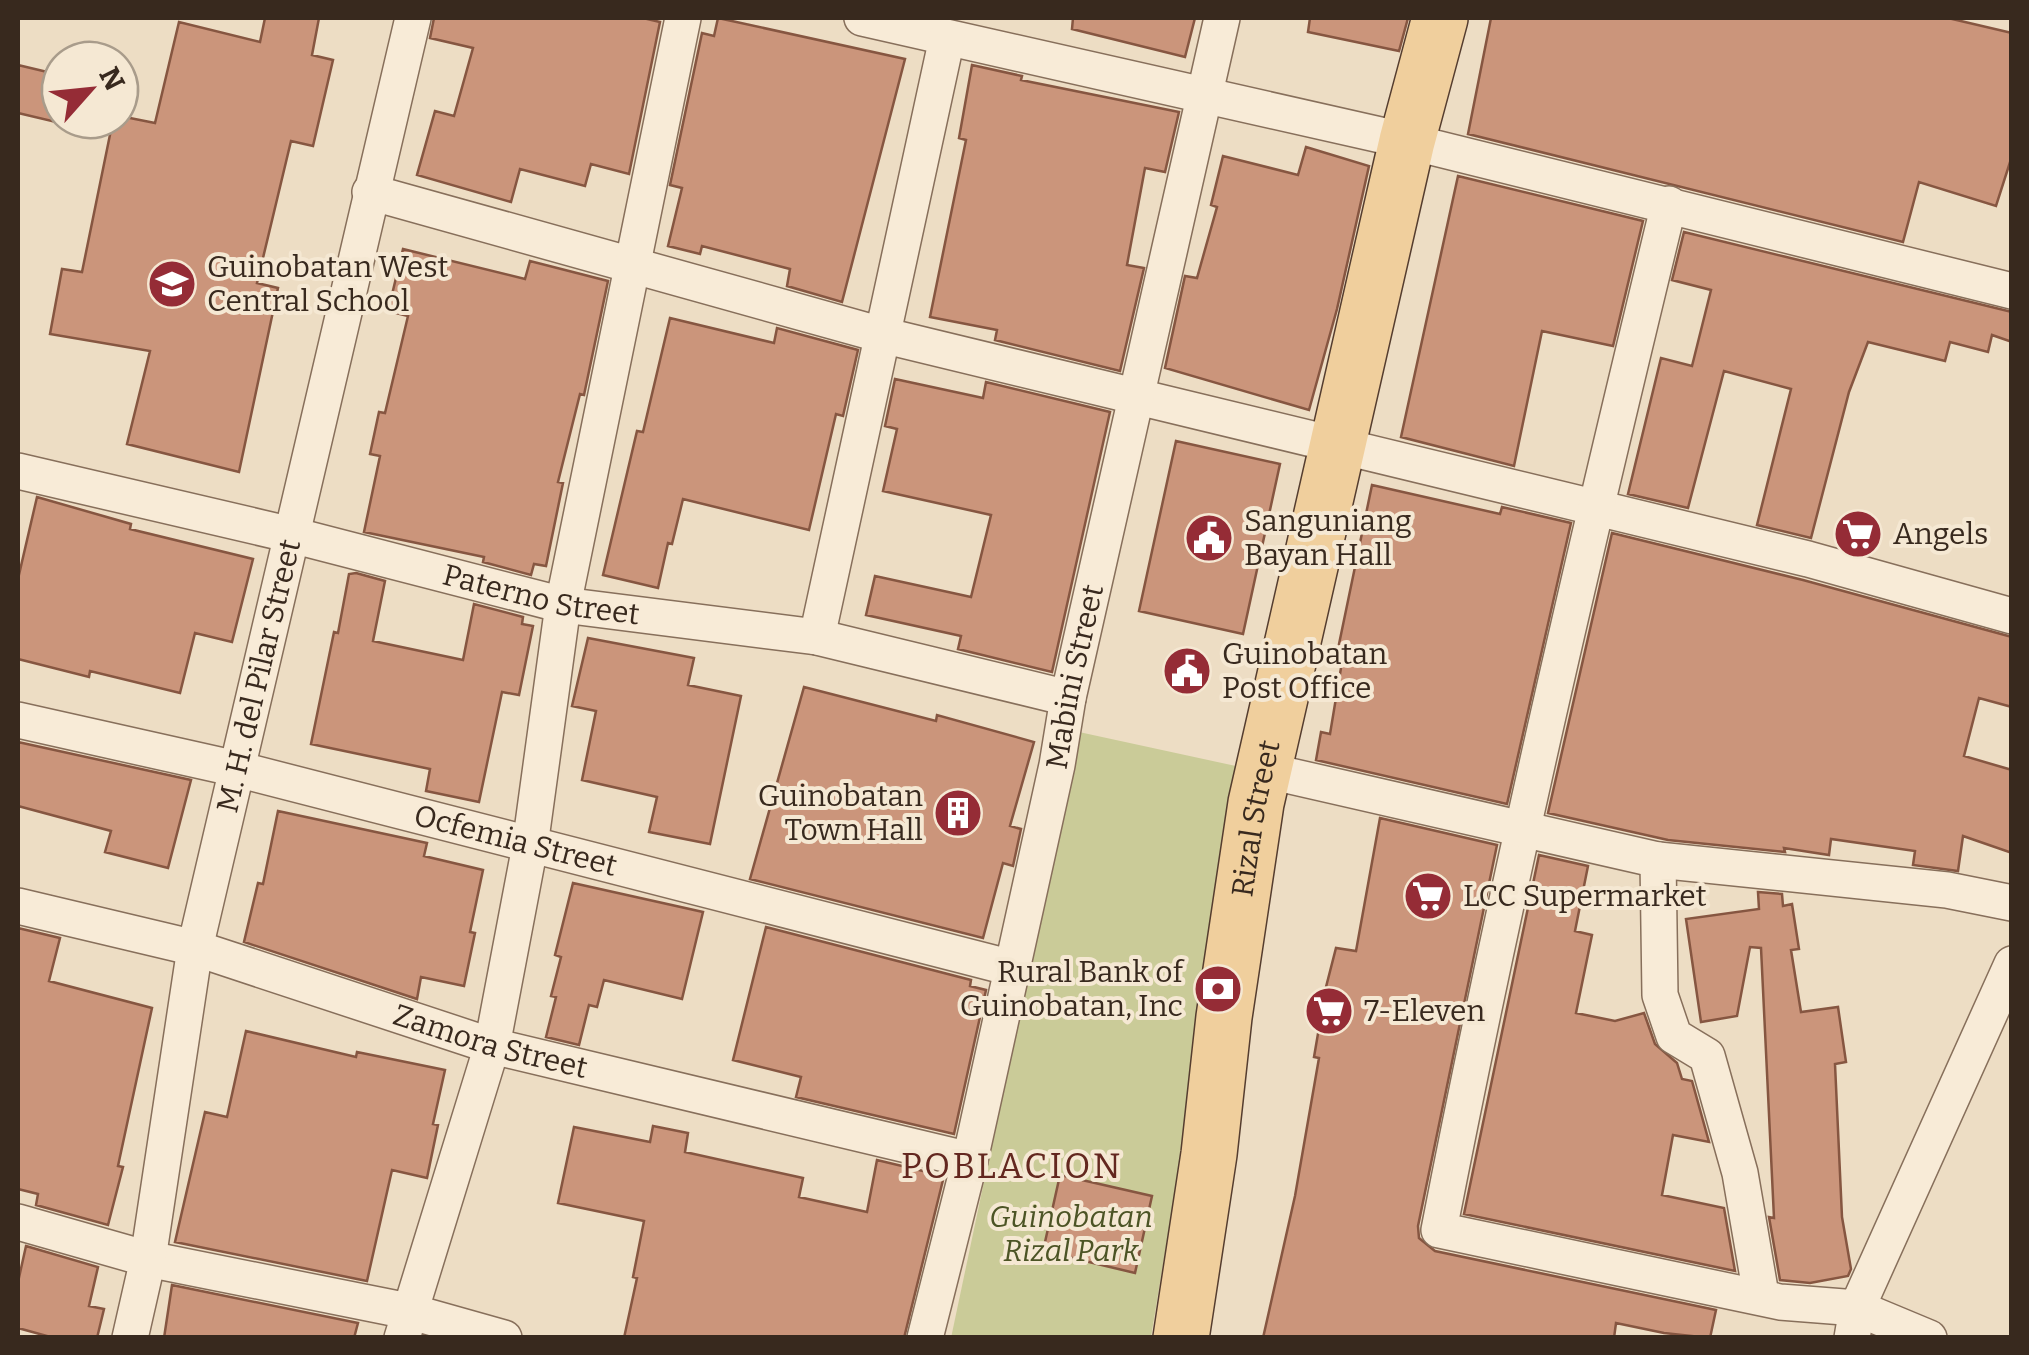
<svg xmlns="http://www.w3.org/2000/svg" width="2029" height="1355" font-family="Bitter,serif">
<rect width="100%" height="100%" fill="#edddc4"/>
<path fill="#cacb98" d="M1079 732 1245 768 1151 1337 951 1338Z"/>
<path fill="#cb957b" stroke="#865641" stroke-width="2.5" d="M265 18H319L312 55 333 60 313 146 291 141 257 283 278 288 239 472 127 444 150 351 50 334 62 269 82 272 113 120H120V116L155 123 179 22 260 42Z
M434 18H643L660 22 629 174 591 164 585 186 520 169 511 202 417 175 435 111 454 116 473 48 430 38Z
M718 18 905 59 842 302 787 286 790 269 702 246 700 254 668 246 682 188 670 185 702 33 714 36Z
M1073 18H1195L1185 57 1072 29Z
M1310 18H1408L1399 51 1308 32Z
M1491 18H1948L2012 33V156L1996 206 1919 182 1903 242 1468 134Z
M18 65 60 75V123L18 113Z
M972 65 1022 76 1021 80 1179 112 1165 172 1145 168 1127 265 1144 268 1120 371 995 340 997 330 930 317 966 140 959 138Z
M1306 147 1369 166 1337 309 1309 410 1165 368 1185 276 1197 278 1217 207 1211 205 1223 156 1298 175Z
M1458 176 1643 221 1613 346 1542 331 1514 466 1401 437Z
M1684 232 2012 312V342L1992 335 1988 352 1950 342 1945 361 1868 342 1849 392 1811 538 1757 525 1791 389 1724 371 1688 508 1628 494 1661 358 1692 366 1711 290 1672 280Z
M403 249 525 279 530 261 608 281 584 395 580 394 558 482 563 483 546 566 534 564 531 575 483 562 484 557 364 532 380 456 370 454 379 412 385 413 408 316 388 311Z
M670 318 774 343 777 328 858 350 843 416 836 414 809 530 683 499 672 544 668 543 658 588 603 575 637 431 643 432Z
M895 379 983 398 986 382 1110 412 1052 672 958 649 961 636 866 615 875 576 971 597 991 515 883 491 897 429 885 426Z
M1176 441 1280 464 1243 634 1139 611Z
M1372 485 1500 514 1502 507 1571 523 1507 804 1316 760 1321 732 1330 734 1344 650 1338 649Z
M37 497 131 524 130 529 253 559 232 642 195 633 180 693 90 671 89 677 18 659V579Z
M1612 533 1803 580 2012 637V707L1979 698 1964 756 2012 770V853L1963 836 1958 871 1913 865 1915 851 1831 839 1829 855 1784 848 1785 852 1668 840 1548 813Z
M356 573 385 581 373 641 463 660 474 604 523 617 522 624 533 626 519 695 502 692 479 802 426 791 430 769 311 744 334 632 338 633 349 574Z
M588 638 694 658 688 685 741 696 710 844 649 832 657 797 582 780 596 711 572 706Z
M804 687 936 721 937 715 1034 742 1010 826 1021 829 1013 866 1003 863 983 938 750 879Z
M18 742 191 780 168 868 105 852 111 831 18 806Z
M278 811 427 843 424 856 483 870 470 932 475 933 464 986 421 977 417 999 244 942 258 883 263 884Z
M1380 818 1497 845 1418 1226 1419 1238 1435 1251 1716 1310 1710 1338 1664 1333 1616 1323 1614 1338H1263L1295 1196 1319 1058 1314 1057 1326 987 1336 948 1356 951Z
M1539 855 1588 866 1575 931 1592 935 1576 1013 1615 1021 1644 1013 1655 1044 1677 1063 1682 1079 1692 1081 1709 1142 1673 1135 1662 1195 1724 1208 1735 1271 1464 1214Z
M573 883 703 912 682 999 604 980 597 1007 589 1005 579 1045 546 1037 556 997 551 996 561 957 555 955Z
M1758 892 1782 894 1783 906 1792 904 1799 949 1791 950 1801 1012 1838 1007 1846 1062 1835 1064 1842 1217 1851 1269 1848 1276 1810 1283 1780 1280 1769 1217 1774 1218 1761 948 1750 947 1737 1016 1701 1022 1686 919 1759 909Z
M766 927 971 980 970 986 986 990 954 1134 796 1097 801 1077 733 1060Z
M18 928 60 938 49 981 152 1008 118 1166 123 1167 108 1225 36 1205 38 1194 18 1189Z
M246 1031 356 1057 357 1052 445 1070 433 1124 438 1125 427 1178 392 1170 367 1281 175 1242 205 1112 227 1117Z
M653 1126 688 1133 685 1152 803 1178 799 1197 867 1212 877 1160 944 1176 904 1338H624L637 1278 633 1277 644 1221 558 1203 574 1127 650 1142Z
M1060 1175 1152 1196 1135 1273 1043 1251Z
M26 1246 98 1267 89 1306 104 1309 97 1338H54L18 1328V1282Z
M172 1285 358 1323 354 1338H164Z"/>
<g fill="none" stroke-linecap="round" stroke-linejoin="round">
<g stroke="#876f5b" stroke-width="38">
<g id="street">
<path d="M862 18 1407 141 2012 291"/>
<path d="M370 192 882 335 1808 559 2012 616"/>
<path d="M1669 204C1586 545 1506 886 1439 1230L1780 1302 1857 1308 1929 1338"/>
<path id="s1" d="M18 471 292 535 563 605 817 637 1068 698"/>
<path d="M817 637 947 38"/>
<path id="s2" d="M18 720 237 769 1012 968"/>
<path d="M1264 770 1658 860 1947 890 2012 903"/>
<path d="M1658 860 1660 995 1674 1036 1707 1056 1740 1173 1761 1295"/>
<path id="s3" d="M18 906 195 948 492 1046 970 1160"/>
<path d="M18 1222 148 1259 408 1311 504 1338"/>
<path id="s4" d="M130 1338 148 1259 195 948 413 18"/>
<path d="M402 1338 492 1046 530 846 563 605 683 18"/>
<path id="s5" d="M925 1338 970 1160 1057 765 1068 698 1222 18"/>
<path d="M1852 1338 1857 1308 2012 964"/>
</g>
</g>
<g stroke="#553d2f" stroke-width="58">
<g id="primary">
<path id="s6" d="M1181 1338 1209 1154 1224 1017 1256 803 1407 141 1440 18"/>
</g>
</g>
<use href="#street" stroke="#f8ebd7" stroke-width="35"/>
<use href="#primary" stroke="#f0cf9d" stroke-width="55"/>
</g>
<defs>
<g id="school-disc" transform="scale(2.5)"><circle r="9.5" fill="#952c36" stroke="#f5e8d3"/><path d="M0-5L7-2L0 1L-7-2ZM-4 1L0 2.5L4 1V4Q0 6-4 4Z" fill="#fff"/></g>
<g id="supermarket-disc" transform="scale(2.5)"><circle r="9.5" fill="#952c36" stroke="#f5e8d3"/><path d="M-6-5.5h2.5l.6 2H6L4.5 2H-2.5L-4.4-4H-6ZM-1.5 3.2a1.3 1.3 0 1 0 .1 0ZM3 3.2a1.3 1.3 0 1 0 .1 0Z" fill="#fff"/></g>
<g id="civic-disc" transform="scale(2.5)"><circle r="9.5" fill="#952c36" stroke="#f5e8d3"/><path d="M-.6-6.5H3V-4.5H.6V-3L4-1V1h2V6H-6V1h2V-1L-.6-3ZM-1.2 2.5V6h2.4V2.5Z" fill="#fff"/></g>
<g id="building-disc" transform="scale(2.5)"><circle r="9.5" fill="#952c36" stroke="#f5e8d3"/><path d="M-4-6H4V6H1V3H-1V6H-4ZM-2.5-4.3h1.7v1.8h-1.7ZM.8-4.3h1.7v1.8H.8ZM-2.5-1h1.7V.8h-1.7ZM.8-1h1.7V.8H.8Z" fill="#fff"/></g>
<g id="bank-disc" transform="scale(2.5)"><circle r="9.5" fill="#952c36" stroke="#f5e8d3"/><path d="M-6-4H6V4H-6ZM0-2.3a2.3 2.3 0 1 0 0 4.6a2.3 2.3 0 1 0 0-4.6Z" fill="#fff"/></g>
</defs>
<g fill-rule="evenodd">
<use href="#school-disc" x="172" y="284"/>
<use href="#supermarket-disc" x="1858" y="534"/>
<use href="#civic-disc" x="1209" y="538"/>
<use href="#civic-disc" x="1187" y="671"/>
<use href="#building-disc" x="958" y="813"/>
<use href="#supermarket-disc" x="1428" y="896"/>
<use href="#bank-disc" x="1218" y="989"/>
<use href="#supermarket-disc" x="1329" y="1011"/>
</g>
<g text-anchor="middle" stroke-width="8" stroke-linejoin="round" paint-order="stroke">
<g font-size="30" fill="#38291e" stroke="#f5e8d3" text-anchor="start">
<text x="207" y="277">Guinobatan West<tspan x="207" dy="34">Central School</tspan></text>
<text x="1244" y="531">Sanguniang<tspan x="1244" dy="34">Bayan Hall</tspan></text>
<text x="1893" y="544">Angels</text>
<text x="1222" y="664">Guinobatan<tspan x="1222" dy="34">Post Office</tspan></text>
<text x="923" y="806" text-anchor="end">Guinobatan<tspan x="923" dy="34">Town Hall</tspan></text>
<text x="1463" y="906">LCC Supermarket</text>
<text x="1183" y="982" text-anchor="end">Rural Bank of<tspan x="1183" dy="34">Guinobatan, Inc</tspan></text>
<text x="1364" y="1021">7-Eleven</text>
</g>
<g font-size="30" fill="#38291e" stroke="#f5e8d3">
<text dy="10" stroke="none"><textPath href="#s1" startOffset="538">Paterno Street</textPath></text>
<text dy="10" stroke="none"><textPath href="#s4" startOffset="675">M. H. del Pilar Street</textPath></text>
<text dy="10" stroke="none"><textPath href="#s5" startOffset="678">Mabini Street</textPath></text>
<text dy="10" stroke="none"><textPath href="#s6" startOffset="525">Rizal Street</textPath></text>
<text dy="10" stroke="none"><textPath href="#s2" startOffset="512">Ocfemia Street</textPath></text>
<text dy="10" stroke="none"><textPath href="#s3" startOffset="492">Zamora Street</textPath></text>
</g>
<g font-size="30" font-style="italic" fill="#4c5425" stroke="#f5e8d3">
<text x="1071" y="1227">Guinobatan<tspan x="1071" dy="34">Rizal Park</tspan></text>
</g>
<g font-size="35" letter-spacing="2.5" fill="#63271f" stroke="#f5e8d3">
<text x="1012" y="1178">POBLACION</text>
</g>
</g>
<rect width="2029" height="1355" fill="none" stroke="#38291e" stroke-width="40"/>
<g transform="translate(90 90) rotate(63)"><circle r="48" fill="#f5e8d3" stroke="#a99c8b" stroke-width="2.5"/>
<path d="M0-8L18 38L0 25L-18 38Z" fill="#952c36"/>
<text y="-15" font-size="28" font-weight="bold" text-anchor="middle" fill="#38291e">N</text>
</g>
</svg>
